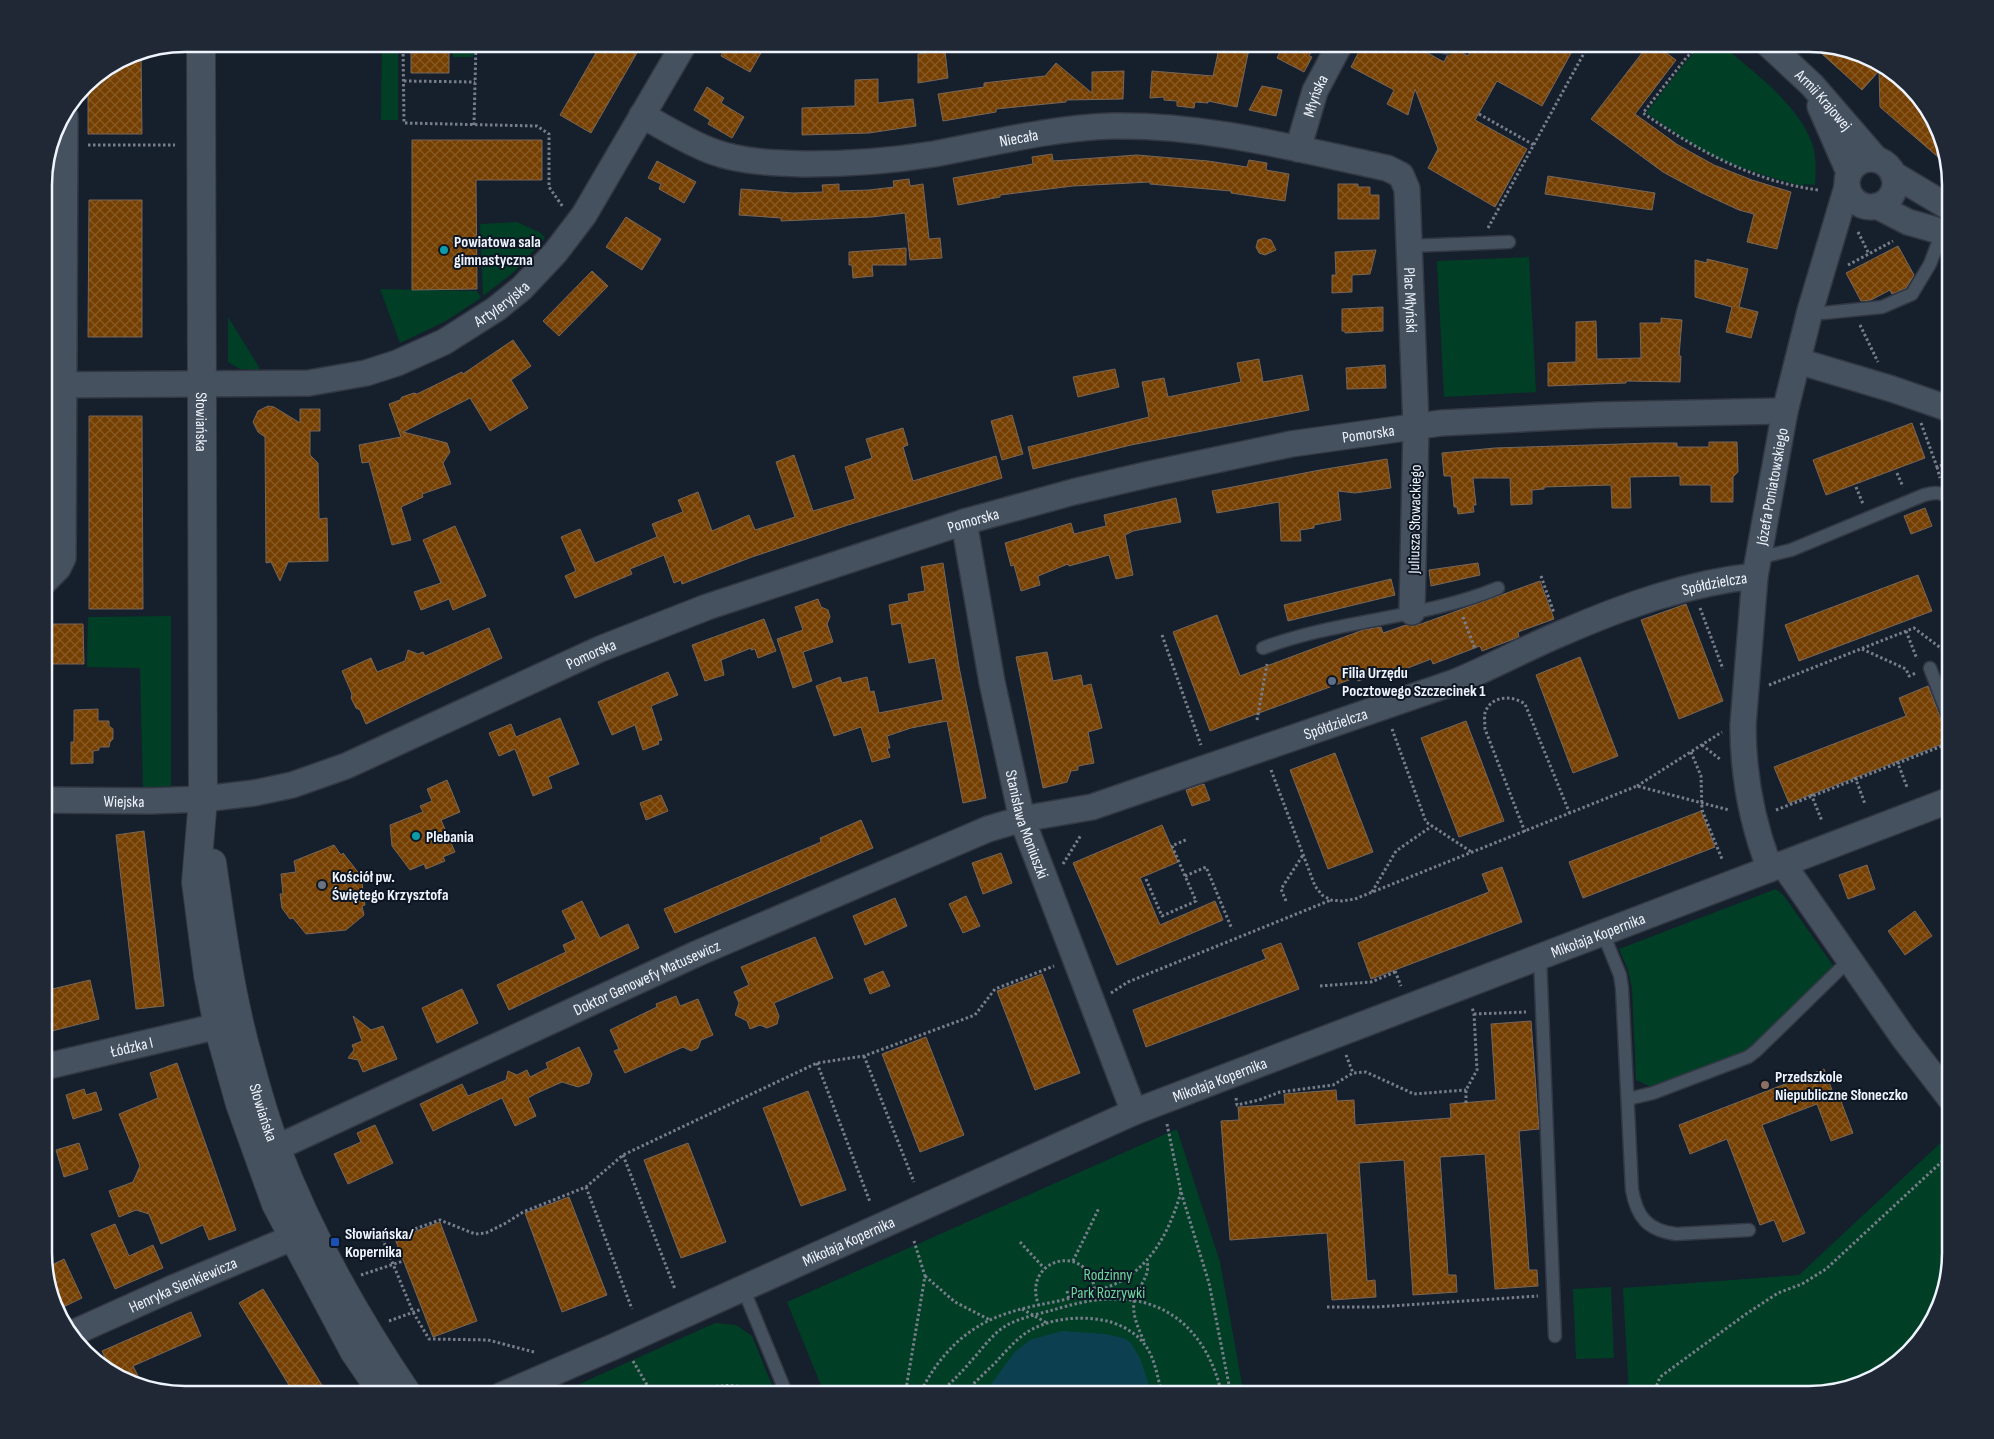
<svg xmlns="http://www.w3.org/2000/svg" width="1994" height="1439" font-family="'Sofia Sans Condensed',sans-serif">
<defs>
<pattern id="building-cross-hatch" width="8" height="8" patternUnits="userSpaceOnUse" patternTransform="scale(1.25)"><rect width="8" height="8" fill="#743f00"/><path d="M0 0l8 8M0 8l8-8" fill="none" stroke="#885b26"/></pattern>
</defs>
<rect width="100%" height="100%" fill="#161f2c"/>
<path fill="#003f25" d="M382 44H398V120H381Z
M453 44H474L473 57H453Z
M1704 44H1721C1753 72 1803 107 1814 150 1816 161 1816 174 1815 185L1804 184 1803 186C1775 179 1748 171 1722 160 1695 148 1670 129 1646 113L1687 60Z
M517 222 541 233 545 238 515 271 483 296 480 224Z
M1529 257 1536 392 1444 397 1437 261Z
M380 289 477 291 481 298 444 322 400 343Z
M228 317 259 367V370L240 369 228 362Z
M171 616V786L143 788 140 668 87 667 88 617Z
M1776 889 1784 896 1834 967 1749 1051 1654 1088 1636 1080 1632 988 1628 970 1619 949Z
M1177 1129 1220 1262 1244 1395H825L787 1302Z
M1950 1134V1253L1943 1299 1921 1339 1871 1380 1808 1395H1629L1623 1288 1799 1275Z
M1611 1287 1614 1358 1576 1359 1573 1289Z
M715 1323 736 1325 752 1336 776 1395H555Z"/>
<path fill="#0c4051" d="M1062 1331 1105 1334 1123 1338 1130 1342 1140 1358 1152 1395H983L1015 1352 1030 1340Z"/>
<path fill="url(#building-cross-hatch)" stroke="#76665a" d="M411 44H449V73H411Z
M601 44H642L591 133 560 115Z
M727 44H766L750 72 721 56Z
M1220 44H1250L1237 107 1208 101V103L1195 102 1194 108 1177 106V101L1164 100V97L1150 98 1152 71 1213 76Z
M1284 44H1315L1309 56 1312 57 1304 72 1277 58Z
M1363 44H1411L1444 62 1447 56 1455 49 1468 56 1475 44H1576L1542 106 1497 81 1475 120 1527 149 1495 207 1428 168 1438 149 1415 89 1408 115 1387 104 1394 90 1351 67Z
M1649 44H1654L1676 60 1635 114 1678 145 1714 165 1752 180 1791 192 1777 249 1747 242 1754 214 1739 210 1702 193 1663 172 1591 119Z
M1811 44 1854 51 1894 73 1935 123 1945 163 1880 107 1879 71 1862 90Z
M945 51 948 78 918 83V54Z
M141 53 142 134H88V84L132 54Z
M1056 63 1092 93V72L1124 71 1123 99 1066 100V102L996 109V112L943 121 938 94 984 87V83L1045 76Z
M878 79V103L913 99 916 126 869 133 802 135V108L855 106V80Z
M1262 86 1282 90 1276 116 1249 110Z
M707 87 724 98 721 103 744 117 732 138 708 124 710 120 694 110Z
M412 140H542V180H476L477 289 412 290Z
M1052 154 1053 161 1137 155 1208 161 1247 167 1249 160 1267 163 1266 170 1289 174 1285 201 1231 193V191L1150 184V182L1073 186 1000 195V197L958 205 953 178 1033 164 1032 157Z
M657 161 696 182 684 203 659 189 661 184 648 178Z
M1548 176 1655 193 1652 210 1545 194Z
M909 179 910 186 923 184 929 239 940 238 942 258 910 260 905 213 872 217 781 221V218L739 215 741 189 793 193 823 192 822 185 839 184V191L869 190 894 187 893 181Z
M1338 184H1358V187H1370V195H1379V219H1338Z
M89 200H142V337H88Z
M626 217 661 239 642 270 606 247Z
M1264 238 1271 240 1276 250 1265 255 1259 253 1256 247 1258 240Z
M1898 246 1914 275 1906 288 1892 294 1890 290 1871 300 1861 301 1846 273Z
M906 248V265H872L873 276 853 278 852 265H849V252Z
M1376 250 1370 274 1352 275V292L1332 293V275H1336L1335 252Z
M1707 259 1748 269 1739 307 1758 312 1751 338 1726 332 1732 307 1695 297V260L1707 263Z
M592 271 608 286 559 336 543 321Z
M1383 307V331L1345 333V331H1342V309Z
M1661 318 1682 320 1679 356H1681L1680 382 1626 381V383L1548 386V363L1576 362V322L1596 321 1597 359 1641 358 1640 323H1661Z
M513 340 531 366 511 380 528 408 490 431 470 398 403 432 447 443 450 452 443 463 451 484 422 494 423 497 401 507 411 540 392 545 369 462 362 463 359 445 401 437 389 404 400 400 402 397 414 393 417 394 462 372 463 374Z
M1259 359 1263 382 1302 375 1309 410 1131 445 1033 469 1028 447 1149 417 1142 382 1164 378 1168 397 1241 382 1237 363Z
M1385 365 1386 388 1347 389 1346 368Z
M1115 369 1119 387 1078 397 1073 377Z
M268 406 274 407 300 423V409H320V431H310V455L318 463 319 519 327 518 328 561 288 562 280 581 271 562 266 563 265 437 258 432 253 422 258 411Z
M1012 415 1023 454 1002 460 991 421Z
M89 416H142L143 609H89Z
M1912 423 1925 458 1826 495 1813 460Z
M903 428 908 445 903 447 913 481 996 456 1002 478 848 525 752 557 682 584 681 580 674 583 664 555 630 569 632 574 575 598 565 576 576 571 561 537 580 529 595 563 657 537 652 524 683 512 678 500 698 492 712 531 749 515 755 530 795 517 776 462 794 455 813 511 855 499 845 467 872 458 866 439Z
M1709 442H1737L1738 472 1733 477V502H1711V485H1680V476L1630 477 1631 508H1612L1611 485 1544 487V489L1532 490V504L1511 505 1510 478H1473L1476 505H1473L1474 512 1458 514 1457 507H1454L1451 476H1444L1442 453 1495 448 1653 443H1677V447H1709Z
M1387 459 1391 488 1355 493 1338 491 1341 520 1314 525V528L1300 530 1301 541H1281L1279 502 1217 513 1212 491 1320 470Z
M1176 498 1181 522 1133 531 1125 535 1133 575 1116 579 1109 555 1069 566 1068 564 1038 576 1040 585 1021 591 1014 565 1011 566 1005 543 1071 523 1074 534 1106 526 1104 515Z
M1925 508 1932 526 1911 534 1904 516Z
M455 526 486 596 453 610 449 599 421 610 414 592 441 583 423 540Z
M943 563 959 667 986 798 963 803 947 721 911 728 887 736 890 748H887L890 757 872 762 861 727 834 736 816 686 840 677 842 683 867 677 870 692 874 691 879 713 943 700 935 658 909 663 901 623 892 625 889 605 909 601 908 594 925 591 921 567Z
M1478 563 1480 575 1431 586 1429 570Z
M1918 575 1932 611 1799 661 1785 625Z
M1391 579 1395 595 1288 621 1284 605Z
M1540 581 1554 619 1518 632 1519 637 1482 651 1480 646 1433 664 1431 659 1395 673 1393 668 1358 681 1357 677 1210 731 1173 632 1217 615 1240 676 1363 630 1381 627 1383 633 1406 625 1412 626 1421 624Z
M818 599 821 607 828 610 830 617 827 624 833 642 803 652 812 681 793 688 777 639 803 630 795 607Z
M1686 604 1723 701 1679 719 1641 620Z
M764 619 776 651 758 658 755 649 751 650V648L721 660 724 675 705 681 692 645Z
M44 624H83L84 664H44Z
M489 628 502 658 366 724 360 710 356 708 351 698 352 694 342 671 371 658 377 672 405 661 408 650 418 654 423 652 425 656Z
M1047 652 1053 681 1081 675 1083 686 1091 684 1102 728 1088 732 1094 763 1078 766V770L1071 771 1067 782 1043 788 1016 657Z
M1580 657 1618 756 1573 773 1536 675Z
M668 672 678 695 651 706 662 740 658 741 659 744 643 750 635 725 612 735 598 702Z
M1928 686 1943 724 1945 728 1950 729V741L1789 803 1774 767 1906 716 1899 698Z
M98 709V721H109V726L113 729V739L110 742 109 747H99V750L93 751V763L71 764V742H74V710Z
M560 718 579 764 548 777 552 788 533 796 515 749 499 756 489 733 511 724 516 737Z
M1466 721 1504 821 1459 837 1421 738Z
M1335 753 1373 852 1328 869 1290 770Z
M447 780 460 812 441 820 455 852 443 857 445 861 426 869 424 864 410 870 392 846 390 825 423 812 420 806 432 801 427 789Z
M1204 784 1210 800 1192 806 1186 790Z
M661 795 668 811 646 820 640 803Z
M1701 811 1715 847 1583 898 1569 862Z
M861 820 873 848 675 933 664 909 821 842 820 838Z
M1162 825 1178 862 1140 878 1160 925 1215 901 1223 920 1117 965 1073 863Z
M144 831 164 1006 136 1009 116 835Z
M334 845 341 855 343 853 361 876 365 905 362 906 364 915 346 930 306 934 293 918 290 919 282 908 280 894H283L281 874 296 872 294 861Z
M1001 853 1012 883 983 894 972 863Z
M1867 865 1875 889 1848 899 1839 875Z
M1502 867 1522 922 1371 979 1358 943 1489 892 1482 874Z
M966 896 980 926 963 933 949 904Z
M895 898 907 926 865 945 853 916Z
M582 901 600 938 628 924 639 948 509 1010 497 985 566 952 563 945 576 939 562 911Z
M1915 911 1932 936 1905 955 1888 931Z
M815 937 833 978 774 1003 779 1016 777 1024 767 1028 760 1025 750 1029 747 1021 735 1015 739 1003 734 992 749 985 741 967Z
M1281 943 1299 989 1146 1047 1133 1010 1266 959 1262 950Z
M883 971 890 986 870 994 864 979Z
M1042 974 1080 1073 1035 1090 997 991Z
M90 980 99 1019 44 1033V991Z
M462 989 478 1023 437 1043 422 1008Z
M676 996 680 1006 698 999 713 1035 701 1040 698 1048 691 1051 683 1047 625 1073 614 1051 619 1049 610 1030 657 1007 656 1004Z
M353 1016 371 1030 383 1026 397 1059 363 1072 358 1060 348 1058 354 1050 352 1045 362 1041Z
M1531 1021 1539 1129 1519 1131 1529 1270H1537L1538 1286 1495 1289 1485 1154 1440 1157 1448 1275H1456L1457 1292 1413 1295 1404 1160 1359 1163 1367 1281 1375 1280 1376 1297 1332 1300 1327 1233 1230 1240 1221 1121 1239 1120 1238 1107 1285 1104 1284 1094 1336 1090 1337 1101 1354 1100 1355 1125 1451 1118 1450 1104 1496 1100 1491 1024Z
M926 1037 964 1135 920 1152 882 1054Z
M579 1047 592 1074 589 1083 578 1087 562 1082 535 1094 528 1098 536 1116 515 1126 502 1098 433 1131 420 1104 462 1084 468 1096 506 1080 508 1071 517 1075 527 1070 530 1077 548 1068 546 1063Z
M177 1063 236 1230 209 1240 203 1225 161 1244 149 1214 136 1210 119 1217 109 1191 133 1182 140 1166 119 1114 158 1098 150 1073Z
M1824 1069 1835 1098 1839 1096 1853 1133 1831 1141 1817 1104 1762 1125 1805 1233 1783 1242 1774 1220 1760 1225 1727 1139 1690 1154 1679 1125Z
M84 1089 86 1095 96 1092 102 1110 73 1119 66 1095Z
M808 1091 846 1190 801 1206 763 1108Z
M375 1125 393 1163 348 1184 334 1154 361 1142 357 1133Z
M79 1143 88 1169 64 1177 56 1150Z
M688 1143 726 1242 681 1258 644 1160Z
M569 1197 607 1295 562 1312 525 1213Z
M440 1222 477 1321 433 1337 395 1239Z
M115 1224 129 1256 153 1245 163 1268 115 1289 91 1234Z
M64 1259 82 1298 57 1310 46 1268Z
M263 1289 328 1395H295L239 1303Z
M191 1312 201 1336 133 1366 144 1388 112 1373 102 1351Z"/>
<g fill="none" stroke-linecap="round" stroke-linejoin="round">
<g stroke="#323843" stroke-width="15">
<path id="lane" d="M1437 44 1446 48 1449 44
M1409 246 1509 242
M1810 311 1823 313 1882 307 1912 294 1930 264 1942 232
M1758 558 1791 550 1924 495C1935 492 1941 492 1950 498
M1263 648C1339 619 1423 619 1498 588
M1930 668 1950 721
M1603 933 1620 975 1622 988 1632 1190C1637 1217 1647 1230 1676 1234L1749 1230
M1540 957 1555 1336
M1628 1099 1653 1093 1748 1057 1756 1051 1840 969 1851 962
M743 1288 787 1395"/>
</g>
<g stroke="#323843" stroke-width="28">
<g id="street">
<path id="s1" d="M1768 44 1812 85 1876 159"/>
<path d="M1820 106 1849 172"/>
<path id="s2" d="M642 115C665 128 689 143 714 152 742 162 775 163 805 164 848 164 891 161 934 154 993 143 1051 128 1112 126 1205 124 1297 149 1387 168L1401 175 1407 189 1416 426 1412 612"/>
<path id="s3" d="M1298 149 1315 91 1340 44"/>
<circle cx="1871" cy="183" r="24"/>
<path d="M1893 174 1950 208"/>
<path d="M1877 206 1908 222 1950 234"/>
<path d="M1798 361 1892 389 1950 409"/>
<path id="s4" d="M44 385 309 383 366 373 397 363 444 342 496 309 522 288 555 253 584 215 684 44"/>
<path id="s5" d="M964 522 992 682 1022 819 1134 1112"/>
<path d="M44 582 58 568 63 558 65 116"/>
<path id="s6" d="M44 800 150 801 203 799 254 793 292 785 346 766 600 649 707 607 964 522 1073 492 1150 474 1291 444 1441 423 1599 415 1785 411"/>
<path d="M1783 864 1903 1037 1950 1098"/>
<path id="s7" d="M1770 869C1752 823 1743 775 1743 725L1755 576 1785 411 1810 311 1847 187"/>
<path id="s8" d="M44 1067 218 1026"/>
<path id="s9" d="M276 1148 696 954 988 829 1022 819 1092 807 1455 682C1492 667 1526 648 1562 633 1624 606 1688 583 1755 576"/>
<path id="s10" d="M73 1333 173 1288 294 1237"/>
<path id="s11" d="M502 1395 613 1347 1134 1112 1950 800"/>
</g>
</g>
<g stroke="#323843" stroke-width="30">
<g id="secondary">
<path id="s12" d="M201 44 203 799 196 882 208 975 218 1026 240 1104 276 1204 354 1351 384 1395"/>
<path id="s13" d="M212 863C221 924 229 986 245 1046 254 1080 263 1115 276 1148 309 1235 356 1318 408 1395"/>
</g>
</g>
<path stroke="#777e8a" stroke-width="3" stroke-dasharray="2.5 2.5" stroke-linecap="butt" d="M403 44 404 123 537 126 549 134V187L563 207
M1700 44 1686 58 1643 113C1697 150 1752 181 1818 190
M404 81 475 82
M1479 114 1534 145
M474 125 476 44
M88 145H175
M1488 228 1589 44
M1858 232 1869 254
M1848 265 1893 241
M1860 325 1878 362
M1921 423 1937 467 1950 462
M1937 467 1940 478
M1897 473 1903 487
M1856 487 1863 504
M1541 576 1554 613
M1700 608 1723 669
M1463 617 1475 649
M1906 631 1917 659
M1162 635 1201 745
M1862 649 1906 669 1909 676 1916 673
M1769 685 1914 628 1950 655
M1257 720 1267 664
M1392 729 1426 822 1473 853
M1702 745 1721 760
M1691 752 1701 776 1702 810 1722 859
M1897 761 1907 787
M1271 770 1315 886 1322 895 1331 900 1342 901 1355 899 1637 786 1729 810
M1855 777 1865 804
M1637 786 1722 732
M1811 794 1822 821
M1776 810 1950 743
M1525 832 1485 729C1485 723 1484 717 1485 713 1491 695 1512 695 1525 704L1570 814
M1063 864 1081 835
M1185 876 1206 867 1232 929
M1146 879 1162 916 1196 901 1172 846 1188 839
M1372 892 1396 851 1432 826
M1286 901 1281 889 1303 855
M1395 971 1401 986
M1320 986 1371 982 1395 972
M1111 993 1128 982 1331 900
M1474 1014 1526 1012
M1346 1055 1353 1073
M864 1056 914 1182
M817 1063 870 1202
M1236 1098 1237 1105 1259 1100 1280 1092 1333 1085 1353 1073 1366 1072 1414 1094 1466 1090
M1466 1103V1090L1477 1070 1474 1014 1472 1007
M1167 1124 1181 1192 1209 1283 1231 1395
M623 1155 675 1289
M586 1187 632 1309
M1020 1242 1044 1268
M1073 1261 1099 1208
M361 1275 403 1261
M925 1276 955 1302 990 1320
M1067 1291 1069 1299
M1943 1297V1271L1950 1185
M1039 1306C1020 1259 1088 1240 1095 1291
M1327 1307H1376L1538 1296
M1022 1309 1047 1323
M389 1321 422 1309
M1144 1341C1139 1330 1132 1315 1134 1302 1137 1286 1151 1277 1147 1261
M534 1352 488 1340 429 1339 413 1312 383 1240 440 1220 475 1234 486 1233 506 1223 523 1212 586 1187 623 1155 817 1063 864 1056 975 1015 995 989 1054 966
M633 1361 653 1395
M682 1395C716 1384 735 1381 768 1395
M905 1395 925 1276 914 1241
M919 1395C938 1356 966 1326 1008 1313 1031 1305 1055 1303 1078 1296 1095 1291 1113 1287 1128 1277 1157 1256 1171 1226 1181 1192
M937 1395C950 1384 961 1373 972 1360 983 1348 992 1334 1007 1325 1020 1318 1038 1314 1053 1310 1073 1304 1096 1298 1117 1299 1176 1300 1210 1341 1222 1395
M964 1395C973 1383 985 1373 996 1362 1004 1353 1013 1343 1023 1335 1046 1318 1080 1315 1107 1321 1120 1324 1137 1333 1145 1345 1155 1358 1158 1379 1162 1395
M1653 1395 1660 1377 1746 1314 1778 1293 1802 1284 1826 1269 1950 1154"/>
<use href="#lane" stroke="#46515f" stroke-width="12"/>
<use href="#street" stroke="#46515f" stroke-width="25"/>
<use href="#secondary" stroke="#46515f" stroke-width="28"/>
</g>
<g fill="#0f9aa8" stroke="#0d1622" stroke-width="2">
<circle cx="444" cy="250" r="5"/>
<circle cx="416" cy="836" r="5"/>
</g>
<circle fill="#5c6f8a" stroke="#0d1622" stroke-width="2" cx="1332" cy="681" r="5"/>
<circle fill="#6b7280" stroke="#0d1622" stroke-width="2" cx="322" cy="885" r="5"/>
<circle fill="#8d6e63" stroke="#0d1622" stroke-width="2" cx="1765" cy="1085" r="5"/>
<rect fill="#1a4fb4" stroke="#0d1622" stroke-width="2" x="330" y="1237" width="10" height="10" rx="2.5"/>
<g text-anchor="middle" stroke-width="4" stroke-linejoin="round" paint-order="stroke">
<g font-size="16" fill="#eef4fd" stroke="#0d1622">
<text dy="6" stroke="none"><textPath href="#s3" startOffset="56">Młyńska</textPath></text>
<text dy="6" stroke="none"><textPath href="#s1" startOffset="79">Armii Krajowej</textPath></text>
<text dy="6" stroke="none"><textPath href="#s2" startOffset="389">Niecała</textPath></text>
<text dy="6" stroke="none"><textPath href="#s2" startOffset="904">Plac Młyński</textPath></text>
<text dy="6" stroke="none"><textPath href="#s4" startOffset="476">Artyleryjska</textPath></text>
<text dy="6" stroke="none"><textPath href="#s12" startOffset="378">Słowiańska</textPath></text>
<text dy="6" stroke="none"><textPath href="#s6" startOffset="1386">Pomorska</textPath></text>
<text dy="6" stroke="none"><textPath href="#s7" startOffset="388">Józefa Poniatowskiego</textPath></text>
<text dy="6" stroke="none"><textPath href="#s6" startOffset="981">Pomorska</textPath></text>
<text transform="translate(1414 519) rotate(-89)" y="6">Juliusza Słowackiego</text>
<text dy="6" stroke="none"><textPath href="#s9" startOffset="1549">Spółdzielcza</textPath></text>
<text dy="6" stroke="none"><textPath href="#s6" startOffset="576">Pomorska</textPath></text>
<text dy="6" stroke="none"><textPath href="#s9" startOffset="1144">Spółdzielcza</textPath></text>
<text dy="6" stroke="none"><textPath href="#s6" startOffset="80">Wiejska</textPath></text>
<text dy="6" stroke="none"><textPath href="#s5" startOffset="309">Stanisława Moniuszki</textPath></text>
<text dy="6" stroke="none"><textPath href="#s11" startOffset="1189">Mikołaja Kopernika</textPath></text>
<text dy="6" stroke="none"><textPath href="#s9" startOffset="408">Doktor Genowefy Matusewicz</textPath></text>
<text dy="6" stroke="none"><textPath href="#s8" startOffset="90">Łódzka I</textPath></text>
<text dy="6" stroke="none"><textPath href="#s11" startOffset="784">Mikołaja Kopernika</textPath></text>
<text dy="6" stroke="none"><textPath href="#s13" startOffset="255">Słowiańska</textPath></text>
<text dy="6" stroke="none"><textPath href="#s11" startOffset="379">Mikołaja Kopernika</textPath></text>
<text dy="6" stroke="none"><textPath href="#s10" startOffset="120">Henryka Sienkiewicza</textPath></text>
</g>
<g font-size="16" font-weight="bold" fill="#eef4fd" stroke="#0d1622" text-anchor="start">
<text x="454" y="247">Powiatowa sala<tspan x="454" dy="18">gimnastyczna</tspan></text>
<text x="1342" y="678">Filia Urzędu<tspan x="1342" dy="18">Pocztowego Szczecinek 1</tspan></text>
<text x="426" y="842">Plebania</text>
<text x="332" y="882">Kościół pw.<tspan x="332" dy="18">Świętego Krzysztofa</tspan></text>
<text x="1775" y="1082">Przedszkole<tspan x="1775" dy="18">Niepubliczne Słoneczko</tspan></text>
<text x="345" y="1239">Słowiańska/<tspan x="345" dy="18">Kopernika</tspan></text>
</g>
<g font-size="16" fill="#6ed89f" stroke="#0d1622">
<text x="1108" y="1280">Rodzinny<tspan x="1108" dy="18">Park Rozrywki</tspan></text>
</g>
</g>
<path d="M0 0H1994V1439H0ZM185 52H1809A133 133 0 0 1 1942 185V1253A133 133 0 0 1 1809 1386H185A133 133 0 0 1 52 1253V185A133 133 0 0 1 185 52Z" fill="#1f2834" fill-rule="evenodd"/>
<path fill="none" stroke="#eef4fd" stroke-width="2.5" d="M185 52H1809A133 133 0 0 1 1942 185V1253A133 133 0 0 1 1809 1386H185A133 133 0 0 1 52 1253V185A133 133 0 0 1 185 52Z"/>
</svg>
